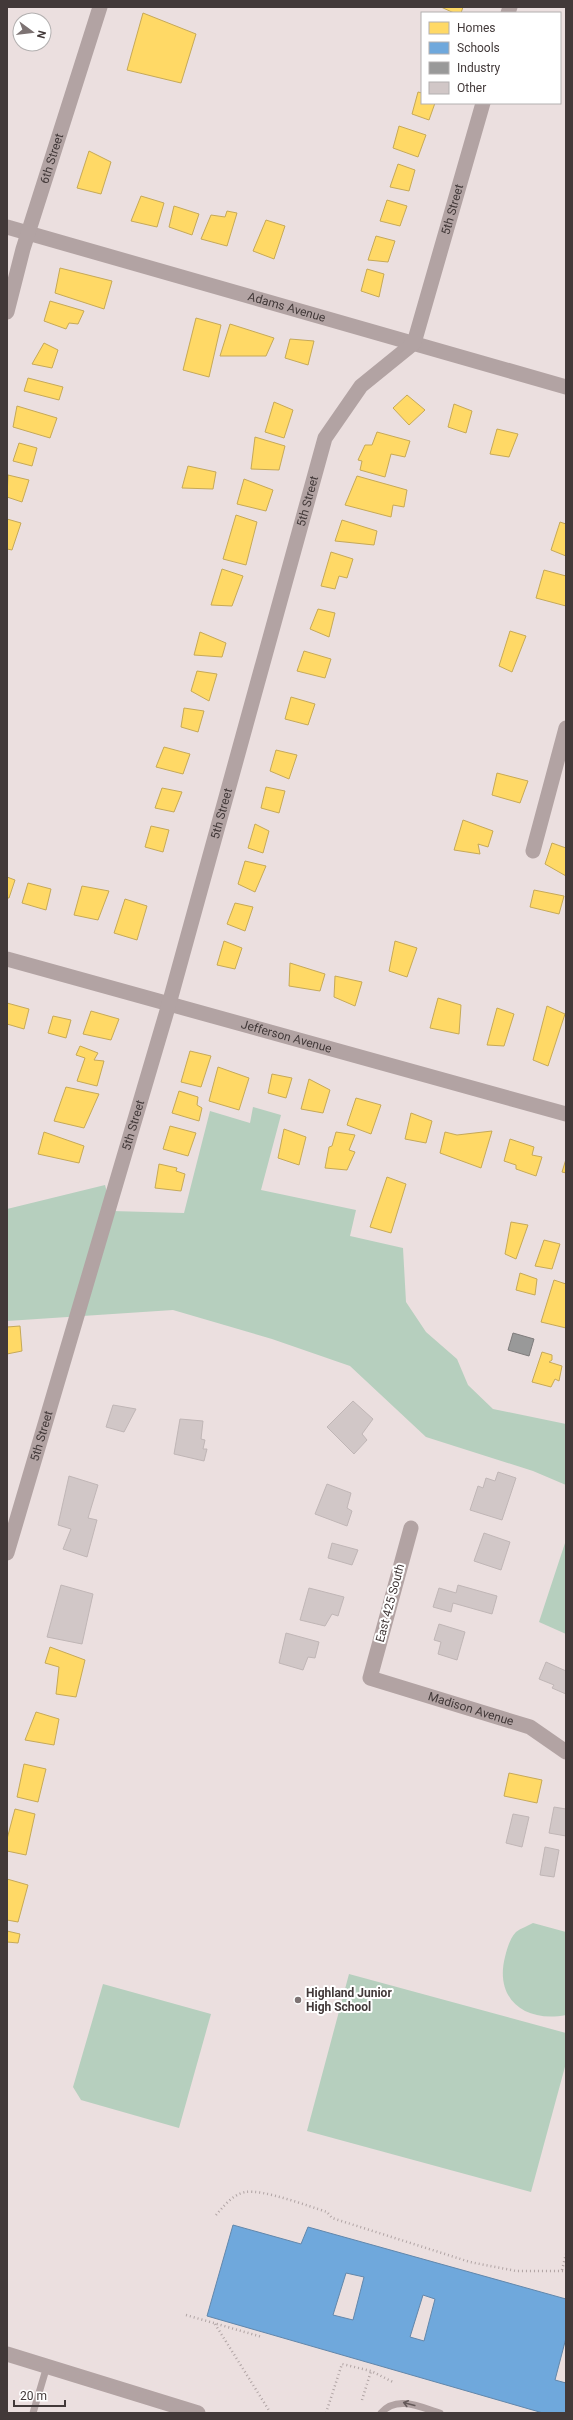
<svg xmlns="http://www.w3.org/2000/svg" width="573" height="2420" font-family="Roboto,sans-serif">
<rect width="100%" height="100%" fill="#ebdfdf"/>
<path fill="#b6cfbe" d="M253 1107 281 1115 261 1190 356 1210 350 1236 403 1248 406 1302 426 1332 457 1359 468 1385 493 1409 566 1424V1485L533 1471 426 1437 350 1366 272 1339 173 1310 7 1321V1209L105 1185 112 1211 184 1213 210 1111 250 1123Z
M566 1540V1634L539 1622Z
M533 1923 566 1932V2015C526 2023 494 2000 505 1957 507 1949 510 1938 516 1932 521 1928 528 1926 533 1923Z
M349 1974 566 2033V2063L531 2192 307 2131Z
M103 1984 211 2014 179 2128 81 2100 73 2087Z"/>
<path fill="#ffd966" stroke="#c6a958" d="M441 7H463L461 13H454Z
M143 13 196 34 181 83 127 70Z
M418 92 422 93V103H435L429 120 412 114Z
M399 126 426 135 418 157 393 148Z
M89 151 111 162 101 194 77 188Z
M398 164 415 170 409 191 390 187Z
M141 196 164 203 157 227 131 221Z
M387 200 407 206 400 226 380 221Z
M174 206 199 214 192 235 169 227Z
M227 211 237 213 227 246 201 239 211 215 225 217Z
M266 220 285 226 274 259 253 251Z
M376 236 395 241 388 262 368 260Z
M60 268 112 281 104 309 55 293Z
M367 269 384 274 379 297 361 291Z
M50 301 84 311 78 324 69 323 66 329 44 321Z
M196 318 221 325 209 377 183 370Z
M230 324 274 338 266 356H220Z
M290 339 314 341 308 365 285 358Z
M44 343 58 350 52 368 32 364Z
M28 378 63 387 59 400 24 391Z
M407 395 425 410 409 425 393 408Z
M274 402 293 410 284 438 265 432Z
M454 404 472 411 466 433 448 427Z
M17 406 57 418 50 438 13 427Z
M497 429 518 434 509 457 490 454Z
M377 432 410 441 405 457 391 454 385 477 360 470 362 461 358 460 365 445H372Z
M255 437 285 446 279 470 251 469Z
M19 443 37 448 32 466 13 461Z
M188 466 216 472 213 489 182 488Z
M8 475 29 480 22 502 7 497Z
M357 476 407 490 404 507 393 505 391 517 345 505Z
M244 479 273 490 266 511 237 504Z
M236 515 257 522 246 565 223 559Z
M7 519 21 523 12 550 7 549Z
M342 520 377 531 374 545 335 541Z
M560 522 566 524V556L551 550Z
M331 552 353 559 347 578 339 576 335 589 321 586Z
M222 569 243 576 232 606 211 605Z
M544 570 566 576V606L536 598Z
M318 609 335 613 329 637 310 629Z
M510 631 526 636 512 672 499 666Z
M200 632 226 643 222 657 194 655Z
M304 651 331 659 325 678 297 671Z
M197 671 217 674 209 701 191 691Z
M291 697 315 704 308 725 285 719Z
M184 708 204 711 198 732 181 727Z
M164 747 190 754 183 774 156 767Z
M276 750 297 755 289 779 270 771Z
M497 773 528 781 520 803 492 795Z
M266 787 285 791 279 813 261 808Z
M162 788 182 792 174 812 155 808Z
M463 820 493 831 488 847 478 844 480 854 454 850Z
M255 824 269 831 263 853 248 848Z
M151 826 169 830 163 852 145 847Z
M552 843 566 848V876L545 864Z
M245 861 266 866 255 892 238 884Z
M7 877 15 880 9 898H7Z
M28 883 51 889 46 910 22 903Z
M82 886 109 891 98 920 74 915Z
M534 890 564 896 559 914 530 907Z
M125 899 147 906 137 940 114 933Z
M235 903 253 907 245 931 227 924Z
M224 941 242 948 235 969 217 965Z
M395 941 417 948 407 977 389 971Z
M290 963 325 974 320 991 289 986Z
M335 976 362 982 355 1006 334 997Z
M438 998 461 1005 459 1034 430 1028Z
M7 1003 29 1009 24 1029 7 1024Z
M547 1006 565 1014 548 1066 533 1060Z
M497 1008 514 1014 504 1046 487 1045Z
M91 1011 119 1019 111 1040 83 1034Z
M53 1016 71 1020 66 1038 48 1033Z
M80 1046 98 1053 94 1060 104 1061 97 1086 77 1081 85 1058 76 1055Z
M190 1051 211 1056 201 1087 181 1082Z
M218 1067 249 1078 239 1110 209 1101Z
M272 1074 292 1078 286 1098 268 1093Z
M309 1079 330 1090 323 1113 301 1109Z
M66 1087 99 1094 84 1128 54 1121Z
M179 1091 198 1097 197 1105 202 1108 199 1121 172 1113Z
M356 1098 381 1105 371 1134 347 1125Z
M411 1113 432 1121 426 1143 405 1139Z
M170 1126 196 1133 188 1156 163 1149Z
M284 1129 306 1137 299 1165 278 1158Z
M492 1131 481 1168 440 1153 445 1132 457 1135Z
M44 1132 84 1146 79 1163 38 1154Z
M336 1132 355 1135 349 1150 355 1152 347 1170 325 1168 329 1147 332 1146Z
M510 1139 534 1147 532 1155 542 1157 536 1176 516 1169V1165L504 1161Z
M566 1159V1173L562 1172Z
M159 1164 177 1168 176 1171 185 1174 181 1191 155 1188Z
M387 1177 406 1184 391 1233 370 1227Z
M511 1222 528 1225 516 1259 505 1254Z
M544 1240 560 1244 552 1269 535 1266Z
M520 1273 537 1279 535 1295 516 1290Z
M554 1280 566 1284V1328L541 1322Z
M20 1326 22 1351 7 1354V1327Z
M542 1352 552 1355V1360L549 1362 562 1366 559 1381 555 1379 551 1387 532 1382Z
M50 1647 85 1660 76 1697 56 1694 59 1667 45 1663Z
M36 1712 59 1719 54 1745 25 1740Z
M24 1764 46 1769 38 1802 17 1797Z
M509 1773 542 1780 537 1803 504 1796Z
M15 1809 35 1814 26 1855 7 1851V1839Z
M7 1879 28 1885 18 1922 7 1920Z
M7 1931 20 1934 18 1943 7 1942Z"/>
<path fill="#6fa8dc" stroke="#6287ab" fill-rule="evenodd" d="M233 2225 301 2244 308 2227 566 2299V2338L555 2380 566 2383V2413H543L207 2316ZM346 2273 364 2277 353 2320 333 2315ZM423 2295 435 2299 424 2341 410 2337Z"/>
<path fill="#999" stroke="#7f7c7c" d="M513 1333 534 1339 529 1356 508 1350Z"/>
<path fill="#d1c7c7" stroke="#c0b6b6" d="M353 1401 373 1419 362 1434 367 1440 354 1454 327 1427Z
M113 1405 136 1409 124 1432 106 1427Z
M180 1419 203 1421 201 1439 205 1440 203 1449H207L204 1461 174 1454Z
M498 1472 516 1478 502 1520 470 1510 478 1486 483 1488 486 1478 495 1481Z
M69 1476 98 1485 88 1518 97 1520 87 1557 63 1549 71 1529 58 1525Z
M327 1484 351 1493 347 1508 352 1511 347 1526 315 1514Z
M484 1533 510 1542 501 1570 474 1561Z
M332 1543 358 1550 352 1565 328 1558Z
M61 1585 93 1594 82 1644 47 1637Z
M458 1585 497 1596 492 1614 453 1603 451 1612 433 1607 439 1588 456 1593Z
M309 1588 344 1597 338 1616 332 1614 325 1626 300 1620Z
M439 1624 465 1632 457 1660 438 1654 441 1642 434 1640Z
M286 1633 319 1642 315 1658 308 1657 303 1670 279 1663Z
M546 1662 566 1671V1694L552 1688 554 1685 539 1679Z
M554 1807 566 1809V1836L549 1833Z
M513 1814 529 1817 522 1847 506 1843Z
M545 1847 559 1850 554 1877 540 1875Z"/>
<g fill="none" stroke-linecap="round" stroke-linejoin="round">
<path stroke="#b0a4a4" stroke-width="2.5" stroke-dasharray="1 3" stroke-linecap="butt" d="M216 2215C224 2206 232 2195 245 2192 263 2189 308 2206 327 2212L332 2218 470 2262 516 2271H566
M562 2270 566 2254
M186 2315 262 2337
M215 2324 270 2412
M362 2400 371 2371
M326 2413 342 2364 371 2371 393 2382"/>
<path stroke="#b2a3a3" stroke-width="7" d="M33 2413 47 2366
M381 2413C397 2395 420 2407 440 2413"/>
<g stroke="#b2a3a3" stroke-width="15">
<path d="M508 13 510 7"/>
<path id="s1" d="M7 227 566 387"/>
<path id="s2" d="M7 312 23 249 100 7"/>
<path d="M533 851 566 728"/>
<path id="s3" d="M7 959 566 1114"/>
<path id="s4" d="M411 1528 370 1678 530 1727 566 1752"/>
<path id="s5" d="M7 1553 169 1004 325 438 361 386 414 343 483 103"/>
<path d="M7 2354 198 2413"/>
</g>
</g>
<defs><path id="oneway-shaft" d="M-6 0H5M1.5-3L5.5 0L1.5 3" fill="none" stroke-width="1.6" stroke-linecap="round" stroke-linejoin="round"/></defs>
<use stroke="#645959" href="#oneway-shaft" transform="translate(409 2404) rotate(-165)"/>
<circle fill="#7d7373" stroke="#fff" stroke-width="1.5" cx="298" cy="2000" r="4"/>
<g text-anchor="middle" stroke-width="4" stroke-linejoin="round" paint-order="stroke">
<g font-size="12" fill="#423939" stroke="#fff">
<text dy="4" stroke="none"><textPath href="#s2" startOffset="160">6th Street</textPath></text>
<text dy="4" stroke="none"><textPath href="#s5" startOffset="1430">5th Street</textPath></text>
<text dy="4" stroke="none"><textPath href="#s1" startOffset="291">Adams Avenue</textPath></text>
<text dy="4" stroke="none"><textPath href="#s5" startOffset="1094">5th Street</textPath></text>
<text dy="4" stroke="none"><textPath href="#s5" startOffset="770">5th Street</textPath></text>
<text dy="4" stroke="none"><textPath href="#s3" startOffset="290">Jefferson Avenue</textPath></text>
<text dy="4" stroke="none"><textPath href="#s5" startOffset="446">5th Street</textPath></text>
<text dy="4" stroke="none"><textPath href="#s5" startOffset="122">5th Street</textPath></text>
<text transform="translate(390 1603) rotate(-75)" y="4">East 425 South</text>
<text dy="4" stroke="none"><textPath href="#s4" startOffset="261">Madison Avenue</textPath></text>
</g>
<g font-size="12" font-weight="bold" fill="#423939" stroke="#fff" text-anchor="start">
<text x="306" y="1997">Highland Junior<tspan x="306" dy="14">High School</tspan></text>
</g>
</g>
<rect width="573" height="2420" fill="none" stroke="#423939" stroke-width="16"/>
<rect x="421" y="12" width="140" height="92" fill="#ffffff" stroke="#b3b0b0"/>
<rect x="429" y="22" width="20" height="12" fill="#ffd966" stroke="#b3b0b0"/>
<text x="457" y="32" font-size="12" fill="#423939">Homes</text>
<rect x="429" y="42" width="20" height="12" fill="#6fa8dc" stroke="#b3b0b0"/>
<text x="457" y="52" font-size="12" fill="#423939">Schools</text>
<rect x="429" y="62" width="20" height="12" fill="#999999" stroke="#b3b0b0"/>
<text x="457" y="72" font-size="12" fill="#423939">Industry</text>
<rect x="429" y="82" width="20" height="12" fill="#d1c7c7" stroke="#b3b0b0"/>
<text x="457" y="92" font-size="12" fill="#423939">Other</text>
<g transform="translate(32 32) rotate(105)"><circle r="19" fill="#ffffff" stroke="#b3b0b0"/>
<path d="M0-3L7 15L0 10L-7 15Z" fill="#7d7373"/>
<text y="-6" font-size="11" font-weight="bold" text-anchor="middle" fill="#423939">N</text>
</g>
<path d="M14 2400v6h51v-6" fill="none" stroke="#423939" stroke-width="2"/>
<text x="20" y="2400" font-size="12" fill="#423939" stroke="#ffffff" stroke-width="3" paint-order="stroke">20 m</text>
</svg>
